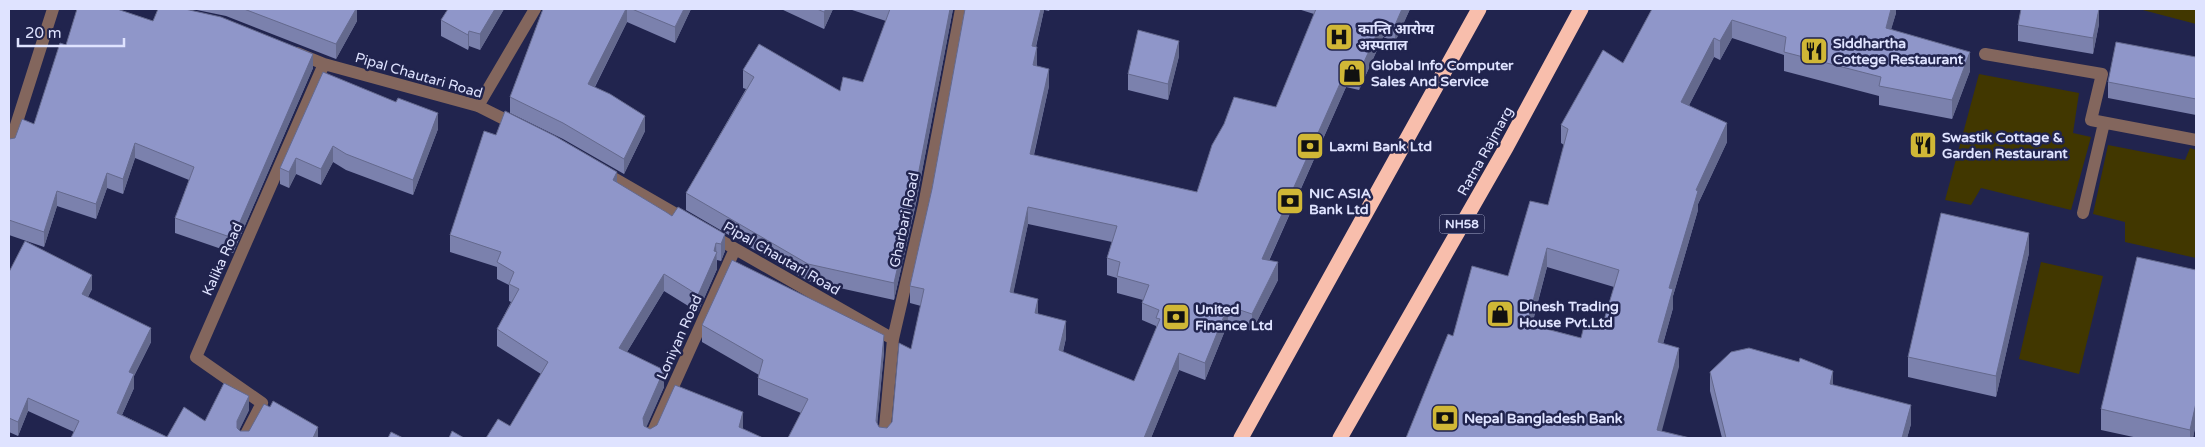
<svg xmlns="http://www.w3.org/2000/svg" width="2205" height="447" font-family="'Varela Round','Noto Sans Devanagari',sans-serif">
<rect width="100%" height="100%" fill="#21244e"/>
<path fill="#413700" d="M2139 9H2196V24Z
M1979 74 2079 93 2073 133 2091 137 2071 210 1981 188 1971 205 1945 200Z
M2108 145 2185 160 2190 148 2196 150V258L2125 242V222L2093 214Z
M2041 262 2103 276 2079 374 2019 359Z"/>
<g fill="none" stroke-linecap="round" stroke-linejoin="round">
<path stroke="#83665d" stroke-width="12" d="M297 53 324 64 478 106 518 126
M1985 54 2102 74 2091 120 2196 140
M478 106 535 9
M9 147 53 9
M603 172 688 221
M2083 213 2104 123
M711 235 893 339
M244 438 262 403 196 357 324 64
M650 438 735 249
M884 438 893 339 924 205 961 9"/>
<path stroke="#f8beac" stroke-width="15" d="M1241 438 1479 9
M1340 438 1507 146 1581 9"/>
</g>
<path fill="#7b81ad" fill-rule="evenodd" d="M192 9H357V21L336 59 226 16Z
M448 9H504L480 50 469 46 468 50 441 36V20Z
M543 9H691L675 43 627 22 595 87 645 131 624 174 563 139 510 113V97Z
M781 9H833L824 29Z
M849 9H953L916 203 894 300 808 281 686 210V193L746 89 743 88V70L840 91 863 82 886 21Z
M965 9H1050L1049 11 1044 10 1036 47 1037 64V66L1049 86 1034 155 1197 192 1276 107 1314 14 1298 9H1410L1395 42 1383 37 1359 90 1346 87 1269 261 1278 280 1252 331 1228 323 1205 380 1179 370 1151 438H788L801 413 758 395V378L759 375 702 342V325L884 352 877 424 879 427 887 428 892 422 911 349 921 306 910 303V286L932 189ZM1028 224 1112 242 1107 258V275L1117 278V293L1143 300 1142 303V320L1156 326V329L1134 381 1063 352 1066 338 1013 293Z
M1652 9H1896V13L1891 29 1970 71 1952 119 1879 105V96L1784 71V55L1732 38 1720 60 1714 57 1689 105 1727 142 1698 204V210L1673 296V308L1663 344 1679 367 1406 438 1453 336 1508 276 1548 205 1564 145 1561 143V125L1623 63ZM1547 267 1614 287 1602 327 1581 338 1532 325Z
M153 21 313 68 233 253 175 233V218L189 180 135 158 123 194 107 188 96 219 57 206 44 247 9 235V139L15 138 34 124 66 45Z
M2099 24 2093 54 2018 41V25Z
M1179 56 1168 100 1128 90V74Z
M2196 57V115L2108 98V82Z
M323 72 438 129 413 195 346 170 333 162 321 185 296 174 289 188 280 184V168Z
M496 135 617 183 666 212 672 216 725 234V251L721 261 717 260V269L698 312 664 291 627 352 664 387 646 427 650 429H743L763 438 510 426 541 374 497 346V329L511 302 509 301V285L497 279V267L450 252V235Z
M2029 253 1996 397 1908 377V357Z
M9 272 92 289 88 297 151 342 134 376V388L122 415 167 437 205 421 249 410 239 430 240 431 318 438H71L74 432 28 411 18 436 9 432Z
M1710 372 1833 385 1911 424 1907 438H1722L1710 391Z
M2101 409 2196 423 2193 438H2138L2101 430Z"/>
<path fill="#64698d" d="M356 9H357V21L336 59V44Z
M495 9H504L480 50V34Z
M626 9H627V22L588 100V84Z
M684 9H691L675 43V27Z
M826 9H833L824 29V12Z
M950 9H953L916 203 894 300V283Z
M1041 9H1044V10L1032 63V46Z
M1402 9H1410L1395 42V25Z
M1891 9H1896V13L1886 47V28Z
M2099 9V24L2093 54V38Z
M1383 20V37L1359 90V73Z
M1732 20V38L1720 60V41Z
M469 31V46L468 50V35Z
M1714 38V57L1681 121V102Z
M1179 41V56L1168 100V84Z
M1037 47V64L1033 82V65Z
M1970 52V71L1952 119V100Z
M313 54V68L233 253V238Z
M1049 69V86L1030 171V154Z
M1346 70V87L1262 276V259Z
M438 113V129L413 195V180Z
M645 116V131L624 174V159Z
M1727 123V142L1698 204V210L1673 296V308L1658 361V342L1669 288 1696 190Z
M135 143V158L123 194V179Z
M333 146V162L321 185V169Z
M296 158V174L289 188V172Z
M617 172V189L613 180Z
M107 173V188L96 219V204Z
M57 191V206L44 247V232Z
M1028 207V224L1010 309V292Z
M2029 233V253L1996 397V376Z
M725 234V251L721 261V244Z
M716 243 717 269 698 312V295Z
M1547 248V267L1527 342V324Z
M1278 262V280L1252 331V314Z
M664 274V291L619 365V348Z
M92 275V289L82 308V294Z
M1038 299V316L1035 313Z
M1228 306V323L1205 380V363Z
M1066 321V338L1059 367V350Z
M151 328V342L134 376V388L117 426V413L129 372Z
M884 335V352L876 438V421Z
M1679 348V367L1660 438 1657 430Z
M1179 353V370L1151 438H1144Z
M664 370V387L643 435V418Z
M1833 371V390L1830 384Z
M249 396V410L237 435V421Z
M28 398V411L18 436V422Z
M2196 403V423L2193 438H2190V430Z
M1911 405V424L1907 438H1902Z
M743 412V429L740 438 739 427Z
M318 427V438H313Z"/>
<path fill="#8f96c9" stroke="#64698d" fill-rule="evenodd" d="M77 9H117L153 21 158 9H185L221 17 313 54 233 238 175 218 194 167 135 143 123 179 107 173 96 204 57 191 44 232 9 220V139L15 138 22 119 34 124 60 43 66 45Z
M244 9H356L336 44Z
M448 9H495L480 34 469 31 468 35 441 20Z
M543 9H626L588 84 610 94 645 116 624 159 563 123 510 97Z
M632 9H684L675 27Z
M817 9H826L824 12Z
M890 9H950L916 186 894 283 808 264 686 193 754 77 743 70 759 44 840 91 843 77 863 82Z
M965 9H1041L1032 46 1037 47 1033 65 1049 69 1030 154 1197 192 1212 145 1224 124 1234 97 1276 107 1316 9H1402L1395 25 1383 20 1359 73 1346 70 1262 259 1278 262 1252 314 1228 306 1205 363 1179 353 1144 438H788L808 399 758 378 763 360 702 325 732 260 884 335 876 421 879 427 887 428 892 422 899 343 911 349 924 289 910 286 932 189ZM1028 207 1117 226 1107 258 1120 262 1117 276 1149 285 1142 303 1159 310 1156 318 1160 319 1134 381 1059 350 1066 321 1035 313 1038 299 1010 292Z
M1652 9H1891L1886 28 1970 52 1952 100 1879 86 1881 77 1784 52 1786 37 1732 20 1720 41 1714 38 1681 102 1727 123 1696 190 1698 191 1669 288 1673 289 1658 342 1679 348 1657 430 1690 438H1406L1448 334 1453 336 1472 266 1508 276 1530 201 1548 205 1568 129 1561 125 1603 50 1623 63ZM1547 248 1619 270 1602 327 1585 322 1581 338 1527 324Z
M2021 9H2099L2093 38 2018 25Z
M1138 30 1179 41 1168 84 1128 74Z
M2116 42 2196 57V99L2108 82Z
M323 72 396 102 398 98 438 113 413 180 346 154 333 146 321 169 296 158 289 172 280 168Z
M505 111 555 136 617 172 613 180 666 212 672 216 678 207 725 234 721 244 716 243 714 251 717 252 698 295 664 274 619 348 664 370 643 418 644 426 650 429 657 425 675 385 743 412 739 427 763 438H486L498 419 510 426 548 362 497 329 519 289 509 284 514 272 497 262 501 252 450 235 484 131 496 135Z
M1941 213 2029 233 1996 376 1908 357Z
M25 241 92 275 82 294 151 328 129 372 134 374 117 413 167 437 184 407 205 421 224 383 249 396 237 421V428L240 431H249L264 404 270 407 273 401 318 427 313 438H71L79 421 28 398 18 422 9 418V272Z
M2137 257 2196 270V403L2190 430 2101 409Z
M1749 348 1799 362 1800 358 1833 371 1830 384 1911 405 1902 438H1726L1710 372 1731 352Z
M452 431 464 438H449Z
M391 432 403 438H388Z"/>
<defs>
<g id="hospital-square" transform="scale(1.4375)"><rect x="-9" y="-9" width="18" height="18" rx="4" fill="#d0b736" stroke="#21244e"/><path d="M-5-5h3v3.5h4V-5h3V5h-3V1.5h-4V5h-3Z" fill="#111"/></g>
<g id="restaurant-square" transform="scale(1.4375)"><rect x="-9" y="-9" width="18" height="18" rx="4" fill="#d0b736" stroke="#21244e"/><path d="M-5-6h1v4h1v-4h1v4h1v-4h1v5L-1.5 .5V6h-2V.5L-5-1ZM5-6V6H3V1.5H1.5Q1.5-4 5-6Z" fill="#111"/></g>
<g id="shop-square" transform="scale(1.4375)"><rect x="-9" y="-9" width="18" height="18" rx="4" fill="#d0b736" stroke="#21244e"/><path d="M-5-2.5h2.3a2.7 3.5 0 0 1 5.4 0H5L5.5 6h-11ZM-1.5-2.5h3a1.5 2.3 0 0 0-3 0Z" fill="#111"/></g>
<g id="bank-square" transform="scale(1.4375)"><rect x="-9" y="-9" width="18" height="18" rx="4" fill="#d0b736" stroke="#21244e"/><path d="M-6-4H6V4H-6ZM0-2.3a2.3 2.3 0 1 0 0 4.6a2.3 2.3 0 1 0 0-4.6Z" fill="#111"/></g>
</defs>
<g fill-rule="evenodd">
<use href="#hospital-square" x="1339" y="37"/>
<use href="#restaurant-square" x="1814" y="51"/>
<use href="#shop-square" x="1352" y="73"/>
<use href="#restaurant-square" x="1923" y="145"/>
<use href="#bank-square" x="1310" y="146"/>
<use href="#bank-square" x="1290" y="201"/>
<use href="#shop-square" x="1500" y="314"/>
<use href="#bank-square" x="1176" y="317"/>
<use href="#bank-square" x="1445" y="418"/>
</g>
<g text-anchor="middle" stroke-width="5" stroke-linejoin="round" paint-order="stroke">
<rect fill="#21244e" stroke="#a6aaca" stroke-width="1" x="1439.5" y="214.5" width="45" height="19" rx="4"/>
<g font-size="12" font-weight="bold" fill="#dfe3ff">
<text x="1462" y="228">NH58</text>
</g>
<g font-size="14" font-weight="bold" fill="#dfe3ff" stroke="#21244e" text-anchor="start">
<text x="1358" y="34">कान्ति आराेग्य<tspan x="1358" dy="16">अस्पताल</tspan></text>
<text x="1833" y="48">Siddhartha<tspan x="1833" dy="16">Cottege Restaurant</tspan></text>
<text x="1371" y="70">Global Info Computer<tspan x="1371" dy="16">Sales And Service</tspan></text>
<text x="1942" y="142">Swastik Cottage &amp;<tspan x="1942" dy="16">Garden Restaurant</tspan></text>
<text x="1329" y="151">Laxmi Bank Ltd</text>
<text x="1309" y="198">NIC ASIA<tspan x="1309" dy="16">Bank Ltd</tspan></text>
<text x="1519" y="311">Dinesh Trading<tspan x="1519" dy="16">House Pvt.Ltd</tspan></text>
<text x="1195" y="314">United<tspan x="1195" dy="16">Finance Ltd</tspan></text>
<text x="1464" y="423">Nepal Bangladesh Bank</text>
</g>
<g font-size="14" fill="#dfe3ff" stroke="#21244e">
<text transform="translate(419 75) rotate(16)" y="5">Pipal Chautari Road</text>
<text transform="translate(1485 151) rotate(-61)" y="5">Ratna Rajmarg</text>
<text transform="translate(904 220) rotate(-78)" y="5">Gharbari Road</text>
<text transform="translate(782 258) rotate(30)" y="5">Pipal Chautari Road</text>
<text transform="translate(222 259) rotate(-66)" y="5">Kalika Road</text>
<text transform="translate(679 337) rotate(-66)" y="5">Loniyan Road</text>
</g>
</g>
<rect width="2205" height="447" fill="none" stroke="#dfe3ff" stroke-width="20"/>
<path d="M18 38v8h106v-8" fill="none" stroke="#dfe3ff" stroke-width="2.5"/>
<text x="25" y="38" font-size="15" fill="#dfe3ff" stroke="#21244e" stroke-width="4" paint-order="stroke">20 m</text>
</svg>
